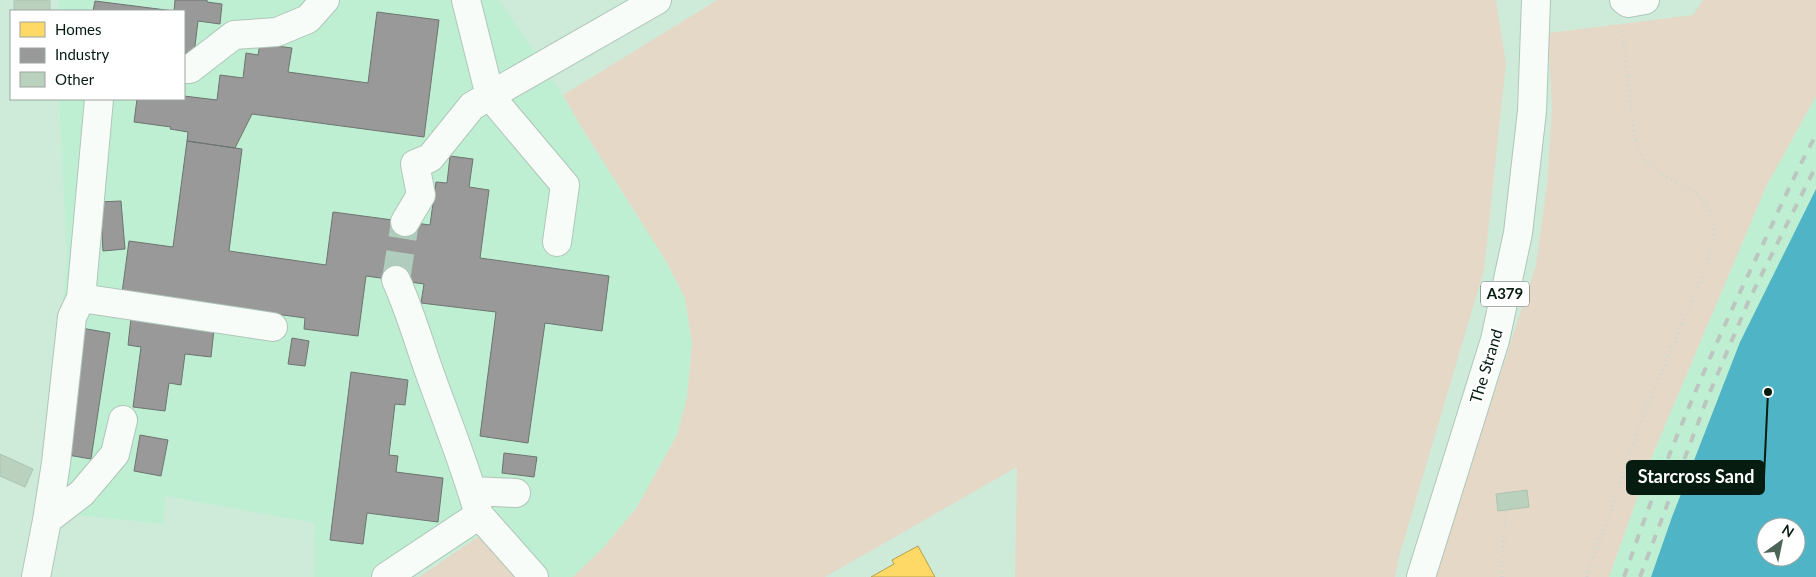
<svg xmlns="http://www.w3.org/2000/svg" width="1816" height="577" font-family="Lato,sans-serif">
<rect width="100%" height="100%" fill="#ceebda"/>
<path fill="#bfefd3" d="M59 0H499L563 95 580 125 666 261 685 298 692 343 687 398 677 435 637 507 604 547 573 577H520L483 532 414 577H314L315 523 165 496 163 524 39 511 67 262 59 99H184V11H59Z
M1816 96V189L1740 342 1672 517 1651 577H1609L1653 454 1766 187Z"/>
<path fill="#e5d8c7" d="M717 0H1496L1506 63 1484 270 1399 557 1395 577H1015L1017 467 825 577H573L604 547 637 507 677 435 687 398 692 343 685 298 666 261 580 125 563 95Z
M1703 0H1816V96L1766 187 1653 454 1609 577H1434L1536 265 1547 184 1552 109 1548 33 1693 15Z
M482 534 519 577H419Z"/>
<path fill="#4fb4c5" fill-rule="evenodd" d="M1816 189V577H1651L1672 517 1740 342ZM1766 527H1796V557H1766Z"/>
<path fill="#ffd966" stroke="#b5a04c" d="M918 546 935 577H871L894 564 892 560Z"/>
<path fill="#999" stroke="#6d7470" d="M175 0H207V2L222 4 220 24 198 21 194 54 184 53V11H93L95 1 174 11Z
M377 12 439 20 424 137 252 114 235 148 187 141 188 132 170 129 171 127 134 122 137 99H184V96L217 100 220 75 243 78 246 53 258 55 260 44 292 48 288 72 368 83Z
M187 141 242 149 229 251 326 265 333 212 430 225 436 182 447 183 450 156 473 159 469 187 489 190 480 258 609 276 602 331 545 323 528 443 480 436 496 312 421 303 424 284 366 276 358 336 304 329 305 318 122 293 129 241 173 247Z
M121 201 125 249 103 251 100 202Z
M131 318 214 329 211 357 185 354 181 385 169 383 165 411 133 407 141 347 128 345Z
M81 328 110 333 91 459 62 454Z
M292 338 309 341 305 366 288 364Z
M351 372 408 380 405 405 395 404 389 455 398 456 396 472 443 478 438 522 367 513 363 544 330 540Z
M140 435 168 440 161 476 134 471Z
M504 453 537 457 534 477 502 473Z"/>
<path fill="#bad2bd" stroke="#adc1b1" d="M14 0H50V11H14Z
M0 454 33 469 25 487 0 476Z
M1527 490 1529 507 1498 511 1496 494Z"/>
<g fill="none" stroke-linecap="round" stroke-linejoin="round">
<path stroke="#b0ccbc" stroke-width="28" stroke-dasharray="28 14" stroke-linecap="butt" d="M396 280 405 222"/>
<g stroke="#afc6b9" stroke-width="30">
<path id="minor" d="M466 0 490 96 565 185 557 242
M1624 0 1628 3 1645 0
M184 69H190L234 35 277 32 308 19 325 0
M99 99 81 298 72 317 56 463 47 520 82 493 115 454 123 420
M405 222 421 195 415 164 430 158 472 106 657 0
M81 298 273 327
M472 491 516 493
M479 515 534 577
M36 577 47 520
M386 577 479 515C466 468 447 421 430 374 419 343 410 311 396 280"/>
</g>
<g stroke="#afc6b9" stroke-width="30">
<path id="major" d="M1421 577 1495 340 1518 233 1532 111 1536 0"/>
</g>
<path stroke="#ced7d2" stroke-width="3" stroke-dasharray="1 4" stroke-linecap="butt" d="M1502 577 1505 510
M1587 577 1648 404 1700 282 1712 248 1714 230 1710 211 1697 194 1662 174 1643 159 1634 134 1622 29"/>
<use href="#minor" stroke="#f8fcf9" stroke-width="28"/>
<use href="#major" stroke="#f8fcf9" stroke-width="28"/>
<path stroke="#bcc5c0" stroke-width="4" stroke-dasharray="9 9" stroke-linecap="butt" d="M1624 577C1663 463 1710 353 1763 244 1780 208 1796 171 1816 135
M1640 577 1707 399 1749 300 1816 166"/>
</g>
<g text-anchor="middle" stroke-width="5" stroke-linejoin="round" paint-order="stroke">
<rect fill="#fff" stroke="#516058" stroke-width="1" x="1481" y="281.5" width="48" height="25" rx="4"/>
<g font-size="15" font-weight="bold" fill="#071c11">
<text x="1505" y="299">A379</text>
</g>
<g font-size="16" fill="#071c11" stroke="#fff">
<text transform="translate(1486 366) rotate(-73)" y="6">The Strand</text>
</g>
</g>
<path fill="none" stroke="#071c11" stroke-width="2" d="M1768 392L1764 477"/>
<circle fill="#071c11" stroke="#fff" stroke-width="2" cx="1768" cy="392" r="5"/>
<rect fill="#071c11" stroke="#071c11" stroke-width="2" x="1627" y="461" width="137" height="33" rx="5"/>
<g font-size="18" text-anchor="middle" font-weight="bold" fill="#fff">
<text x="1696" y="483">Starcross Sand</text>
</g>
<rect x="10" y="10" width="175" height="90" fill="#ffffff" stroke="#9ca4a0"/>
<rect x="20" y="22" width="25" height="15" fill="#ffd966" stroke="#9ca4a0"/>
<text x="55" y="35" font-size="15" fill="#071c11">Homes</text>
<rect x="20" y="48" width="25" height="15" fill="#999999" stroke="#9ca4a0"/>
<text x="55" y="60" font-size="15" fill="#071c11">Industry</text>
<rect x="20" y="72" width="25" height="15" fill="#bad2bd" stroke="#9ca4a0"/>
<text x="55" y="85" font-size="15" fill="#071c11">Other</text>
<g transform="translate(1781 542) rotate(33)"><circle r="24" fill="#ffffff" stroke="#9ca4a0"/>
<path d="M0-4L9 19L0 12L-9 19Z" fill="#4d6457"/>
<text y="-8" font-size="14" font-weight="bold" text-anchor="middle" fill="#071c11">N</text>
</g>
</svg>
